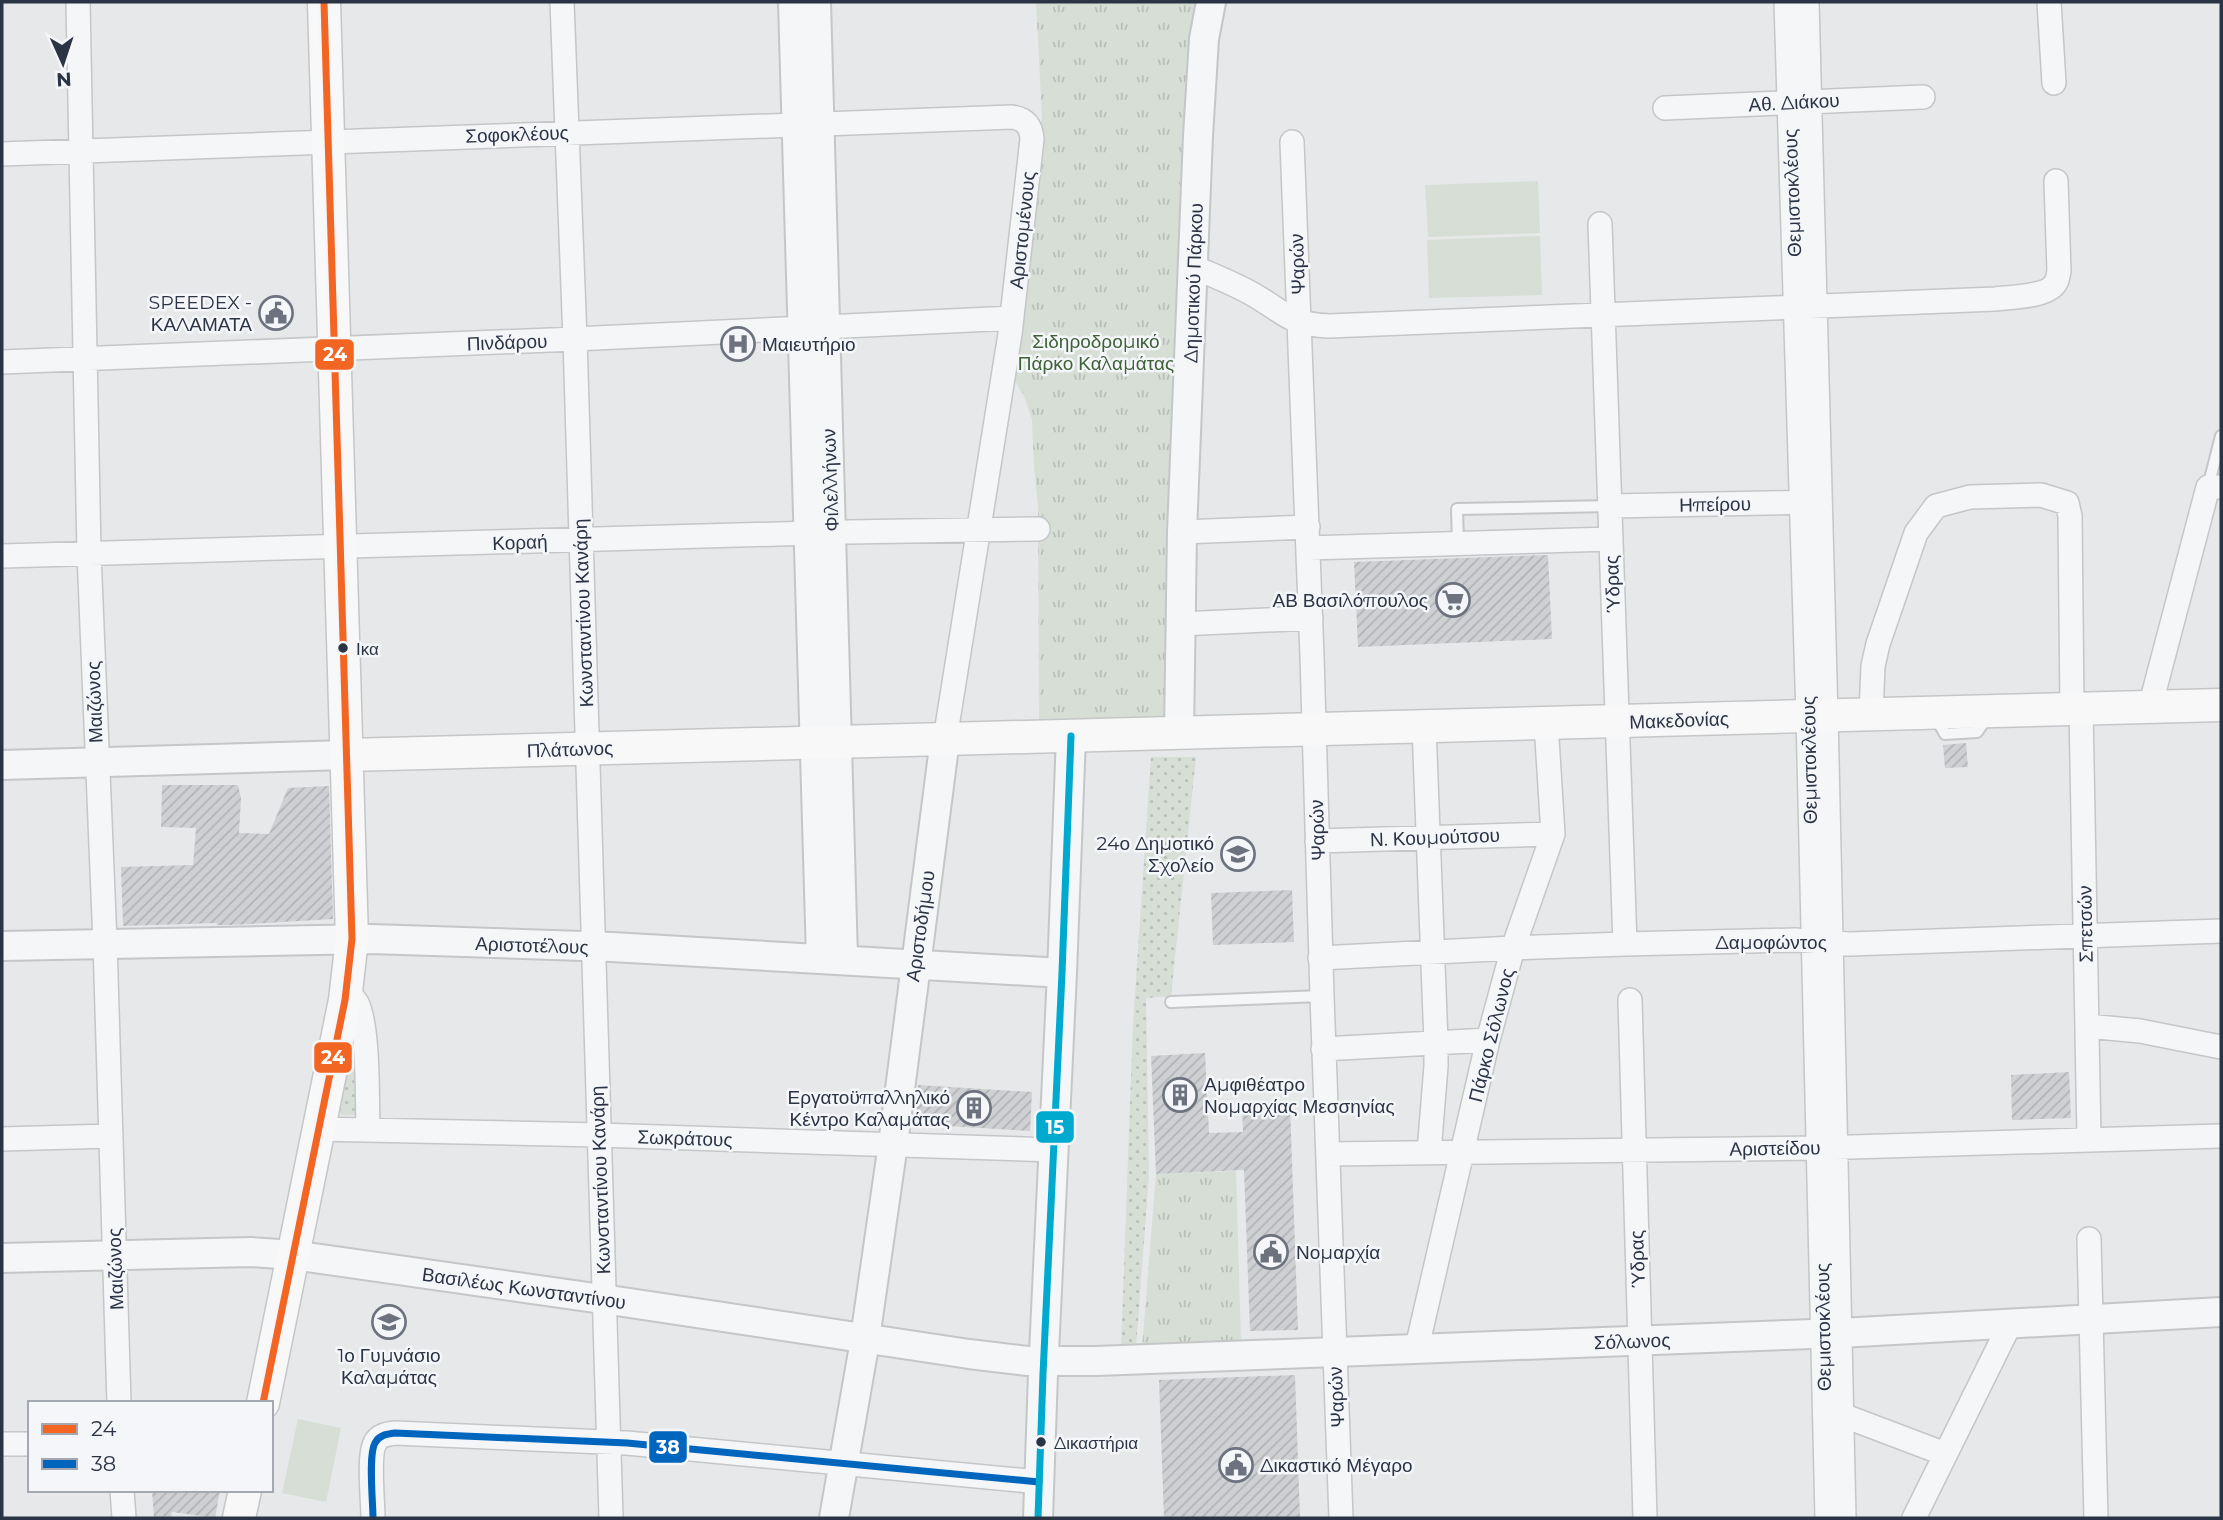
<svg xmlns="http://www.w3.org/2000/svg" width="2223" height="1520" font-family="Montserrat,sans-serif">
<defs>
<pattern id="grass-dots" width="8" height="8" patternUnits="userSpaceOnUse" patternTransform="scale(1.75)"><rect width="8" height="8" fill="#d6ded6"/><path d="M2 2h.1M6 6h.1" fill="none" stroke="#b8bfb9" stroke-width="1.8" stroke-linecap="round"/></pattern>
<pattern id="park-tufts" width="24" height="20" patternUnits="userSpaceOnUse" patternTransform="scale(1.75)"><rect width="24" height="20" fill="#d6ded6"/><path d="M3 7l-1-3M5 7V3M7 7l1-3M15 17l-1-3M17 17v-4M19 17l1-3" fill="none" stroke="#b8bfb9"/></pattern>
<pattern id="building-hatch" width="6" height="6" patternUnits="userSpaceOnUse" patternTransform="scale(1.75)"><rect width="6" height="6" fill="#ced0d3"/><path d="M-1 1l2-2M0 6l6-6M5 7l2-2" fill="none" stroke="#b1b3b6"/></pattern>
</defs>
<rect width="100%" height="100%" fill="#e6e8ea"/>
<path fill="url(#grass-dots)" d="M1151 757H1196L1171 996 1146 998 1149 1175 1136 1348 1121 1349 1133 1024Z
M353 1044H356L355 1115H341L338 1111Z"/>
<path fill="url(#park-tufts)" d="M1036 2H1199L1166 719 1039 722 1038 505 1034 468 1032 419 1024 396 1007 368 1042 117Z
M1236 1171 1241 1344 1142 1348 1156 1174Z"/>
<path fill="#d6ded6" d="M1538 181 1540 233 1428 237 1425 185Z
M1540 236 1542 295 1429 298 1427 240Z
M298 1419 341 1428 326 1502 282 1493Z"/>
<path fill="url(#building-hatch)" d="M1548 555 1552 639 1358 647 1354 562Z
M1966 743 1968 767 1945 768 1943 745Z
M162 785H238L241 798 239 833 269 834 288 788 329 786 333 919 232 925H217V923L123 926 121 867 193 865 196 828 161 827Z
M1292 890 1294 942 1213 945 1211 893Z
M1205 1053 1209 1133 1243 1132 1242 1105 1290 1104 1298 1330 1250 1331 1244 1170 1156 1174 1151 1056Z
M2069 1072 2071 1118 2012 1120 2011 1075Z
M918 1085 1032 1092 1030 1131 916 1124Z
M1295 1375 1300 1518H1164L1159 1380Z
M152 1490H220L215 1518 172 1512 171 1518H154Z"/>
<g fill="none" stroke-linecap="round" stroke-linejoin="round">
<g stroke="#c4c6c8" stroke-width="14">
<path id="service" d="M2208 487 2221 436
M1458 543 1457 509 1610 506
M1936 718 1945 734 1977 732 1989 715
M1171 1002 1322 996"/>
</g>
<g stroke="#c4c6c8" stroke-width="26">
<path id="minor" d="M78 2 89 553 105 943 119 1403
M562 2 575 339 611 1518
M1786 2 1808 716 1827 1518
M1807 2 1826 716 1844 1518
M2049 2 2054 83
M1665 108 1923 97
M1292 142 1312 656 1322 996 1341 1518
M2 154 1012 117C1025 119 1031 126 1032 139L1010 334 945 739
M1600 224 1625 944
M1194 267C1214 276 1235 284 1254 295 1287 314 1288 324 1329 326L1995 299C2011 297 2049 297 2056 282 2058 279 2058 275 2059 271L2056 181
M2 362 575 339 1012 318
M1610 506 1814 502
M1182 532 1308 527
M1308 548 1611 539
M2 556 847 532 1038 529
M1180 624 1311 618
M2150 707 2208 487H2221
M2081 709 2089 1139
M1871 714 1873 666 1878 644 1916 533 1936 506 1970 497 2041 495 2067 503 2070 516 2072 709
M1424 726 1436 1043V1066L1429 1152
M1317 841 1553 834
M1320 958 1513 948 1625 944 1795 940 1850 944 2221 931
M346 991C350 995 354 998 357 1003 369 1027 367 1100 368 1129
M1630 1000 1645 1518
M2087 1026 2140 1031 2221 1047
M1323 1049 1488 1040
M317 1129 599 1135 1053 1150
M2 1139 111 1136
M1328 1154 1818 1148 2221 1136
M2089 1239 2096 1518
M1417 1347 1488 1040 1513 948 1553 834 1546 723
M1842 1415 1945 1454
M2 1444H30
M122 1490 124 1518
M373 1518C373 1502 368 1455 375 1443 379 1435 387 1434 395 1433L627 1443 1039 1482
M1914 1518 2010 1324"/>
</g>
<g stroke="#c4c6c8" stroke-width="32">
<path id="tertiary" d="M793 2 821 958
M816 2 843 959
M1179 733 1182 532 1198 136 1204 39 1211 2
M2 765 347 755
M2 946 371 939 612 947 1062 973
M2 1258 251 1252 293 1255 623 1302 969 1354 1028 1361H1096L1840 1333 2221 1312
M834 1518 863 1352 893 1144 945 739
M1038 1518 1043 1374 1062 973 1071 736"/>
</g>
<g stroke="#c4c6c8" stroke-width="35">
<path id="secondary" d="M347 755 2221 705
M263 1403 345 1000 352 939 324 2
M239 1518 245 1490"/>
</g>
<use href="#service" stroke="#f5f6f7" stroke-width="10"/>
<use href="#minor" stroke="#f5f6f7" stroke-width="23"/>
<use href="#tertiary" stroke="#f5f6f7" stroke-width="28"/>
<use href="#secondary" stroke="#f8f8f8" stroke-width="32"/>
<g stroke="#f4f6f9" stroke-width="12">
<path id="bus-1" d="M263 1403 345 1000 352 939 324 2"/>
</g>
<g stroke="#f4f6f9" stroke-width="12">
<path id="bus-2" d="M373 1518C373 1502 368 1455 375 1443 379 1435 387 1434 395 1433L627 1443 1039 1482"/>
</g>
<g stroke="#f4f6f9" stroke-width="12">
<path id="bus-3" d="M1038 1518 1043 1374 1062 973 1071 736"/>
</g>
<use href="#bus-1" stroke="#f26522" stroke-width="7"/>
<use href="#bus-2" stroke="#0065bd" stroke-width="7"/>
<use href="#bus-3" stroke="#00a9ce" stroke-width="7"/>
</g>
<defs>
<g id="civic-ring" transform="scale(1.75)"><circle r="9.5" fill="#f4f6f9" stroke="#6c737f" stroke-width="1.5"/><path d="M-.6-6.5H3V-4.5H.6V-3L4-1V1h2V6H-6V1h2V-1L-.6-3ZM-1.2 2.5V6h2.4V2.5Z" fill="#6c737f"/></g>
<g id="hospital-ring" transform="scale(1.75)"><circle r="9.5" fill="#f4f6f9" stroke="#6c737f" stroke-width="1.5"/><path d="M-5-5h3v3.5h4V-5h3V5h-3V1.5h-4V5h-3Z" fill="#6c737f"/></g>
<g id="supermarket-ring" transform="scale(1.75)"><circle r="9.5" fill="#f4f6f9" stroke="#6c737f" stroke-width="1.5"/><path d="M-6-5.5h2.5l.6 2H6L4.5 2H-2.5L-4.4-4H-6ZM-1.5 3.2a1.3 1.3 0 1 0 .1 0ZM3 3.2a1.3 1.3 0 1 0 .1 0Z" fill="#6c737f"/></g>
<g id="school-ring" transform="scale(1.75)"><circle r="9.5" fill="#f4f6f9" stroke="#6c737f" stroke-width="1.5"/><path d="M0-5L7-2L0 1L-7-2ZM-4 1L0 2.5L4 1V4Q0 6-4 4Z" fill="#6c737f"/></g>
<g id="building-ring" transform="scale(1.75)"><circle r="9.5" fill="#f4f6f9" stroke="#6c737f" stroke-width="1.5"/><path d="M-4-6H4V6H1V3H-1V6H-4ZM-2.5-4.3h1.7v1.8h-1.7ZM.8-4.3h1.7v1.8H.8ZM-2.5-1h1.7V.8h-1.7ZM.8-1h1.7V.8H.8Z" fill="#6c737f"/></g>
</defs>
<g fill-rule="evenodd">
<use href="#civic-ring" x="276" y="313"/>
<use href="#hospital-ring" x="738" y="344"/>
<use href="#supermarket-ring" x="1453" y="600"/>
<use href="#school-ring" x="1238" y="854"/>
<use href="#building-ring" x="1180" y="1095"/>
<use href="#building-ring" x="974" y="1108"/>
<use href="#civic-ring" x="1271" y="1252"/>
<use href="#school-ring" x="389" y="1322"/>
<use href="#civic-ring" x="1236" y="1465"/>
</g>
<g fill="#2b3445" stroke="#f4f6f9" stroke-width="2.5">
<circle cx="343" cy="648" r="6"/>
<circle cx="1041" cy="1442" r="6"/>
</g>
<g text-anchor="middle" stroke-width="5" stroke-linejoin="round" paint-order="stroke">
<g font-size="17" fill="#2b3445" stroke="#f4f6f9" text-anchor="start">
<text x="356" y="655">Ικα</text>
<text x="1054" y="1449">Δικαστήρια</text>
</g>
<g font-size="19" fill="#2b3445" stroke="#f4f6f9">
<text transform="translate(1794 102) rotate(-3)" y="7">Αθ. Διάκου</text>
<text transform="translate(517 134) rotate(-2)" y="7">Σοφοκλέους</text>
<text transform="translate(1792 193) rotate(-92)" y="7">Θεμιστοκλέους</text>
<text transform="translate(1022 230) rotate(-84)" y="7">Αριστομένους</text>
<text transform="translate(1297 264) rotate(-92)" y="7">Ψαρών</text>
<text transform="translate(1193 283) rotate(-88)" y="7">Δημοτικού Πάρκου</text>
<text transform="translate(507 342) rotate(-2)" y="7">Πινδάρου</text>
<text transform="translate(830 480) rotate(-92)" y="7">Φιλελλήνων</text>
<text transform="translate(1715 504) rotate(-1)" y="7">Ηπείρου</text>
<text transform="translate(520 542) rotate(-2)" y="7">Κοραή</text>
<text transform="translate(1612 584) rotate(-92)" y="7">Ύδρας</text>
<text transform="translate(583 613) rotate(-92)" y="7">Κωνσταντίνου Κανάρη</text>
<text transform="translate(94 702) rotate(-92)" y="7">Μαιζώνος</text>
<text transform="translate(1679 720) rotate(-2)" y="7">Μακεδονίας</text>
<text transform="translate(570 749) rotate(-2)" y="7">Πλάτωνος</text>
<text transform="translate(1809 760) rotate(-91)" y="7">Θεμιστοκλέους</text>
<text transform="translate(1317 830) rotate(-92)" y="7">Ψαρών</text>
<text transform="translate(1435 837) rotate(-2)" y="7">Ν. Κουμούτσου</text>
<text transform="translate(2085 924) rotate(-91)" y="7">Σπετσών</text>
<text transform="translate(920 926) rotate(-82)" y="7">Αριστοδήμου</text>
<text x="1771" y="949">Δαμοφώντος</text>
<text transform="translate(532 945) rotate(2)" y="7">Αριστοτέλους</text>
<text transform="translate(1491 1035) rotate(-76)" y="7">Πάρκο Σόλωνος</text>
<text transform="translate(685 1138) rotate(2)" y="7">Σωκράτους</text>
<text transform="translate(1775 1148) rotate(-1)" y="7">Αριστείδου</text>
<text transform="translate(600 1180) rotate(-92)" y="7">Κωνσταντίνου Κανάρη</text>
<text transform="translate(1637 1259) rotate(-92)" y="7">Ύδρας</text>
<text transform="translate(115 1269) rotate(-92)" y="7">Μαιζώνος</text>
<text transform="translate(524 1288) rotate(8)" y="7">Βασιλέως Κωνσταντίνου</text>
<text transform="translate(1823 1327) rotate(-91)" y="7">Θεμιστοκλέους</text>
<text transform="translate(1632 1341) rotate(-2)" y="7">Σόλωνος</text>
<text transform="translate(1336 1397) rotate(-93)" y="7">Ψαρών</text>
</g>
<g font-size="19" fill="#2b3445" stroke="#f4f6f9" text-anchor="end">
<text x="252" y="309">SPEEDEX -<tspan x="252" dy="22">ΚΑΛΑΜΑΤΑ</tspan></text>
<text x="762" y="351" text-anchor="start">Μαιευτήριο</text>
<text x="1428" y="607">ΑΒ Βασιλόπουλος</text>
<text x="1214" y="850">24ο Δημοτικό<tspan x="1214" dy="22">Σχολείο</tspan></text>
<text x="1204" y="1091" text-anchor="start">Αμφιθέατρο<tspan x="1204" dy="22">Νομαρχίας Μεσσηνίας</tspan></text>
<text x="950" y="1104">Εργατοϋπαλληλικό<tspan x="950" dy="22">Κέντρο Καλαμάτας</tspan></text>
<text x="1296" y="1259" text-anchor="start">Νομαρχία</text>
<text x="389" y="1362" text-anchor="middle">1ο Γυμνάσιο<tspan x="389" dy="22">Καλαμάτας</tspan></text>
<text x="1260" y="1472" text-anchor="start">Δικαστικό Μέγαρο</text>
</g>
<g font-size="19" fill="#3f6138" stroke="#f4f6f9">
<text x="1096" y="348">Σιδηροδρομικό<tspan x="1096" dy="22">Πάρκο Καλαμάτας</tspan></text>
</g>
</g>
<g stroke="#f4f6f9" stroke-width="2.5">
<rect x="314" y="338" width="41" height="33" rx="7" fill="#f26522"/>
<rect x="313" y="1041" width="40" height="33" rx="7" fill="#f26522"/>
<rect x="1035" y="1110" width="40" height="34" rx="7" fill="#00a9ce"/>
<rect x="648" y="1430" width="40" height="34" rx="7" fill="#0065bd"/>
</g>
<g font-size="19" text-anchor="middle" font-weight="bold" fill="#fff">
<text x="335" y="361">24</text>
<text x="333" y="1064">24</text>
<text x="1055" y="1134">15</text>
<text x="668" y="1454">38</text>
</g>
<rect width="2223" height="1520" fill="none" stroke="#2b3445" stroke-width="7"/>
<rect x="28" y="1401" width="245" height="91" fill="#f4f6f9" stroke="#a4a8b1" stroke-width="2"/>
<rect x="42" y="1424" width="35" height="10" fill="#f26522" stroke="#a4a8b1" stroke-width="2"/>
<text x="91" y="1436" font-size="21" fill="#2b3445">24</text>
<rect x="42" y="1459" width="35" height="10" fill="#0065bd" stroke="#a4a8b1" stroke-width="2"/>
<text x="91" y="1471" font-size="21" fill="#2b3445">38</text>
<g transform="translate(63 63) rotate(177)" stroke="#f4f6f9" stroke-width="5" paint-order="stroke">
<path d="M0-5L12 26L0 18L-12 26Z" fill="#2b3445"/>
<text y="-10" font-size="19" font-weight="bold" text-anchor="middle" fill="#2b3445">N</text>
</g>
</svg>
